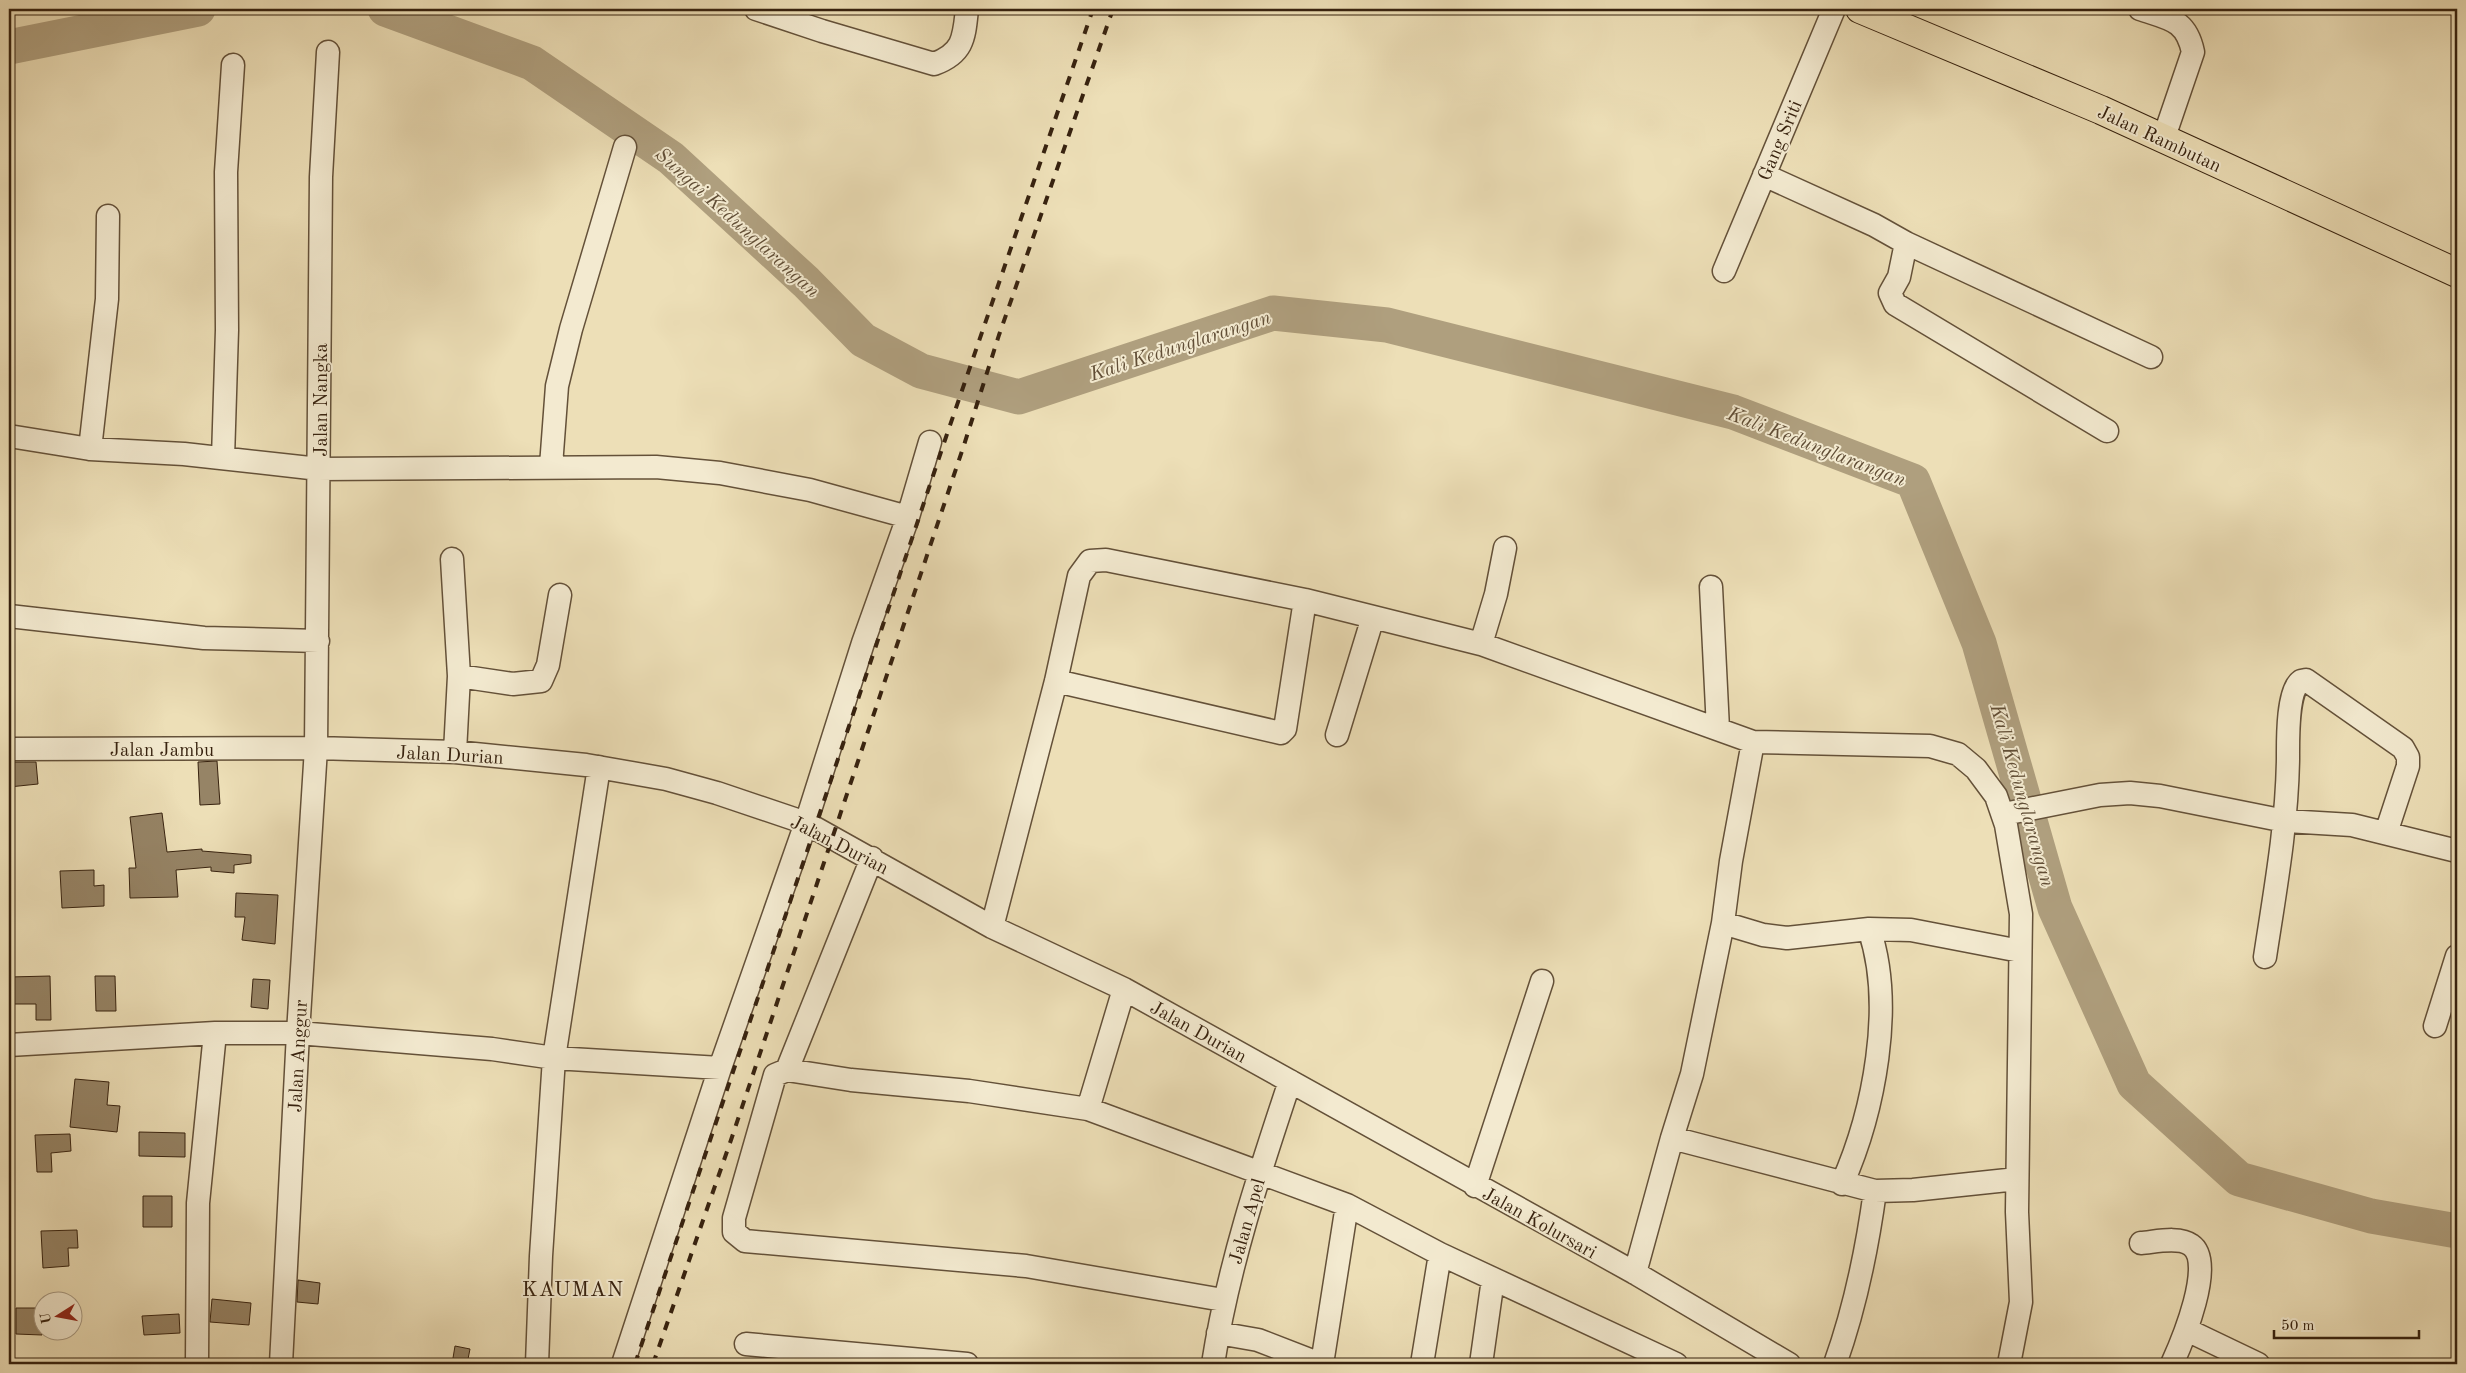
<svg xmlns="http://www.w3.org/2000/svg" width="2466" height="1373" font-family="'Old Standard TT',serif">
<rect width="100%" height="100%" fill="#eddfb7"/>
<filter id="stains"><feTurbulence type="fractalNoise" baseFrequency=".004" numOctaves="4"/><feColorMatrix values="0 0 0 0 .2 0 0 0 0 .09 0 0 0 0 .02 0 0 0 .5 -.17"/></filter>
<radialGradient id="worn" r=".72"><stop offset=".6" stop-color="#630" stop-opacity="0"/><stop offset="1" stop-color="#630" stop-opacity=".3"/></radialGradient>
<g fill="none" stroke-linecap="round" stroke-linejoin="round">
<path stroke="#af9f7e" stroke-width="35" d="M385 9 532 63 671 158 806 282 863 340 921 371 1019 397 1273 313 1387 325 1733 412 1913 481 1979 643 2055 908 2134 1084 2239 1179 2371 1216 2457 1231
M9 47 198 9"/>
</g>
<path fill="#968466" stroke="#37220f" d="M217 761 220 804 200 805 198 762Z
M9 762H36L38 784 9 787Z
M162 813 167 852 202 849V851L251 855V863L234 865V873L211 871V867L176 870 178 897 130 898 129 868H136L130 817Z
M94 870V886L104 885V906L62 908 60 871Z
M236 893 278 895 275 944 242 940 245 917H235Z
M50 976 51 1020H36V1004H9V977Z
M95 976H115L116 1011H96Z
M253 979 270 980 268 1009 251 1007Z
M75 1079 109 1082 107 1105 120 1106 117 1132 70 1127Z
M139 1132 185 1133V1157L139 1156Z
M70 1134 71 1151 51 1153 52 1172H37L35 1135Z
M143 1196H172V1227H143Z
M77 1230 78 1248H68L69 1266 43 1268 41 1231Z
M298 1280 320 1283 318 1304 297 1302Z
M212 1299 251 1303 249 1325 210 1322Z
M16 1308H42V1335L16 1334Z
M179 1314 180 1333 144 1335 142 1316Z
M455 1346 470 1349 467 1364H452Z"/>
<g fill="none" stroke-linecap="round" stroke-linejoin="round">
<g stroke="#645139" stroke-width="25">
<path id="minor" d="M756 9 822 31 934 64C964 53 964 37 967 9
M2140 9C2169 19 2186 19 2193 52L2163 140
M1764 175 1874 225 1906 243 1899 277 1890 293 1895 304 2107 431
M1906 243 2151 357
M1724 271 1834 9
M9 436 90 449 184 454 319 469 656 467 720 473 810 490 908 517
M90 449 107 299 108 216
M223 458 227 330 226 172 233 65
M551 466 557 386 571 329 625 147
M452 559 459 676 455 752
M1711 587 1718 729
M9 616 204 638 318 641
M1481 644 1496 594 1505 548
M459 676 513 684 541 681 548 665 560 595
M1056 681 1281 733 1285 729 1305 600
M1337 735 1373 617
M9 749 316 748 455 752 586 765 666 779 717 793 806 823 992 927 1124 989 1635 1273 1789 1364
M2004 814 2100 795 2130 793 2160 796 2285 821 2352 825 2457 851
M1723 923 1763 935 1787 938 1869 929 1911 930 2020 951
M992 927 1056 681 1079 576 1090 561 1106 560 1305 600 1481 644 1753 742 1930 746 1958 754 1976 769 1996 796 2006 825 2021 914 2017 1212 2021 1302 2009 1364
M2265 957C2275 891 2287 826 2288 759 2288 742 2287 690 2301 681L2306 680 2403 748 2408 757V766L2386 833
M2435 1026 2457 956
M9 1045 215 1033H298L492 1049 554 1058 720 1068
M787 1070 872 858
M1088 1109 1124 989
M1672 1138 1875 1191 1913 1190 2017 1179
M1842 1184C1874 1112 1895 1005 1869 929
M1475 1186 1542 981
M2141 1243C2155 1242 2179 1236 2191 1245 2216 1262 2182 1342 2172 1364
M1635 1273 1672 1138 1692 1074 1723 923 1731 861 1753 742
M1223 1300 1026 1266 745 1241 734 1232V1218L775 1075 787 1070 851 1080 969 1091 1088 1109 1347 1205 1440 1254 1676 1364
M2187 1330 2258 1364
M1218 1333 1258 1340 1320 1364
M746 1344 967 1364
M197 1364 198 1203 215 1033
M281 1364 298 1033 316 748 321 177 328 52
M537 1364 541 1256 554 1058 599 767
M623 1364 720 1068 806 823 863 643 908 517 930 442
M1213 1364C1228 1267 1259 1174 1290 1081
M1322 1364 1347 1205
M1422 1364 1440 1254
M1481 1364 1493 1279
M1835 1364C1855 1308 1867 1250 1875 1191"/>
</g>
<g stroke="#37220f" stroke-width="30">
<path id="major" d="M1860 9 2101 110 2457 273"/>
</g>
<use href="#minor" stroke="#f3ead0" stroke-width="22"/>
<use href="#major" stroke="#eddfb7" stroke-width="28"/>
<path stroke="#37220f" stroke-width="4" stroke-dasharray="9 9" stroke-linecap="butt" d="M635 1364 945 440 1093 9
M653 1364 731 1140 964 445 999 335 1113 9"/>
</g>
<g text-anchor="middle" stroke-width="4" stroke-linejoin="round" paint-order="stroke">
<g font-size="19" fill="#37220f" stroke="#f3ead0">
<text transform="translate(2160 138) rotate(25)" y="7">Jalan Rambutan</text>
<text transform="translate(1779 140) rotate(-67)" y="7">Gang Sriti</text>
<text transform="translate(320 400) rotate(-90)" y="7">Jalan Nangka</text>
<text x="162" y="756">Jalan Jambu</text>
<text transform="translate(450 754) rotate(3)" y="7">Jalan Durian</text>
<text transform="translate(840 844) rotate(27)" y="7">Jalan Durian</text>
<text transform="translate(1199 1031) rotate(29)" y="7">Jalan Durian</text>
<text transform="translate(297 1056) rotate(-87)" y="7">Jalan Anggur</text>
<text transform="translate(1246 1221) rotate(-74)" y="7">Jalan Apel</text>
<text transform="translate(1540 1222) rotate(29)" y="7">Jalan Kolursari</text>
</g>
<g font-size="20" font-style="italic" fill="#614e36" stroke="#f3ead0">
<text transform="translate(738 222) rotate(42)" y="7">Sungai Kedunglarangan</text>
<text transform="translate(1180 345) rotate(-18)" y="7">Kali Kedunglarangan</text>
<text transform="translate(1817 446) rotate(21)" y="7">Kali Kedunglarangan</text>
<text transform="translate(2023 795) rotate(74)" y="7">Kali Kedunglarangan</text>
</g>
<g font-size="21" letter-spacing="1" fill="#37220f" stroke="#f3ead0">
<text x="573" y="1296">KAUMAN</text>
</g>
</g>
<rect width="2466" height="1373" fill="none" stroke="#eddfb7" stroke-width="30"/>
<rect x="10" y="10" width="2446" height="1353" fill="none" stroke="#37220f" stroke-width="2.5"/>
<rect x="15" y="15" width="2436" height="1343" fill="none" stroke="#37220f"/>
<g transform="translate(58 1316) rotate(259)"><circle r="24" fill="#f3ead0" stroke="#a89a83"/>
<path d="M0-4L9 19L0 12L-9 19Z" fill="#8f2418"/>
<text y="-8" font-size="14" font-weight="bold" text-anchor="middle" fill="#37220f">U</text>
</g>
<path d="M2274 1330v8h145v-8" fill="none" stroke="#37220f" stroke-width="2.5"/>
<text x="2281" y="1330" font-size="15" fill="#37220f" stroke="#f3ead0" stroke-width="4" paint-order="stroke">50 m</text>
<rect width="100%" height="100%" filter="url(#stains)"/>
<rect width="100%" height="100%" fill="url(#worn)"/>
</svg>
